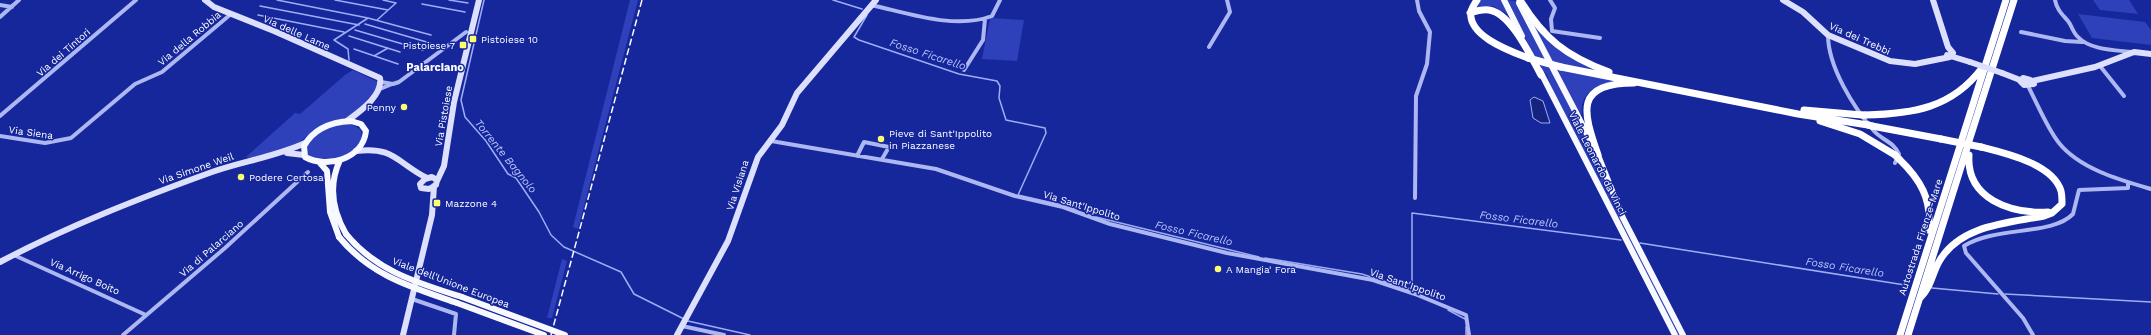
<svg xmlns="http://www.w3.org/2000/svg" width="2151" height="335" font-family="'Work Sans',sans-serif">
<rect width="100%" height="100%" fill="#16279c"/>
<path fill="#2e41bb" d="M630 0H638L578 229 573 227Z
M1478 0H1501L1509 15 1493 6 1474 7Z
M1506 0 1516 1 1599 163 1620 219 1680 335H1678L1554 95 1547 75 1538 64Z
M2093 0H2129L2138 14 2100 10Z
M2078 14 2145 22 2151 30V45L2092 38Z
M990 18 1024 20 1017 61 982 59Z
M1534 26 1551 43 1615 81C1597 84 1579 94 1582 114H1579Z
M353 70 378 82 376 90 358 111 348 117 319 127 293 147 249 158 246 157 295 113 300 114 345 75Z
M341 124H351L360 129C369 148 336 162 322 161 317 160 312 157 307 155L306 145 321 130Z
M562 259 567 261 552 318H547Z"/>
<path fill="#15227e" stroke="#9fadf5" d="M1534 97 1543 101 1550 123H1541L1533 118 1530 100Z"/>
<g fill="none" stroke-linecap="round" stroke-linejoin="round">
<path stroke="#9fadf5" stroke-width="1.5" d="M277 0 368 18 431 35
M335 0 388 10
M383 0 396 3
M449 0 468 3
M484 0 461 100 465 117 486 141 508 174 516 178 539 212 551 235 564 247 621 272 634 294 684 319
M833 0 862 9
M422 4 465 12
M260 6 359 25
M258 15 344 32
M867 15 854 37 859 40 959 74 997 81 1000 86 999 98 1006 120 1045 128 1046 133 1018 195 1062 205
M377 20 396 3
M365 24 430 43
M355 30 423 50
M349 36 400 52
M354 49 398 64
M374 56 388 48
M349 60 348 49 334 40 368 18
M1066 206 1076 209
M1096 217 1259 257
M1640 243 1905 285
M1265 258 1362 274 1407 289 1412 287V213L1621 240
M1932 288 1998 294
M2005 294 2151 302
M1448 310 1465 319
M688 321 750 335
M1466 327V335"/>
<path stroke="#adb7f2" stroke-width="4" d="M1550 0 1555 8 1551 19 1552 31 1600 38
M2055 0C2057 10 2062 14 2068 21 2072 26 2073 33 2078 37 2090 50 2115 50 2132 52
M0 5 12 7
M871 5C908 13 955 30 992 16L1000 0
M0 17 19 0
M2021 32 2065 41 2082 42
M1828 35C1828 67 1854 108 1874 131 1882 140 1894 142 1899 154L1895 163
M1209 47 1230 12 1227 0
M2100 66 2124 96
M964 70 983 40 985 19
M381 82 393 84 399 82 466 32
M2028 86C2037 103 2047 128 2059 143 2080 169 2120 180 2151 189
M380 89 392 84
M0 116 136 0
M0 136 45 143 71 138 135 84 162 72 231 14
M771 141 936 169 1015 196 1063 207 1110 224 1227 253 1373 280 1415 294 1466 315 1469 335
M857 156 864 142 889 147 882 159
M1415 198 1416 96 1427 64 1430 32 1419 11 1417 0
M16 256 146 315
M412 299 456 314 454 335
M682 326 724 335
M123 335 225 248 308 172
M2033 335 2023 318 1966 253 1964 246C1995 226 2052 236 2073 214L2079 190 2128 188V183"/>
<path stroke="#dce0fc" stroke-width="6" d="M205 0 214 7 274 31 380 78C383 96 359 112 347 121
M1783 0 1803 12 1828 35 1890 61 1915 64 1950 57
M1933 0 1948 47 1953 53
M1947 55 1970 62
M2002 73 2020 80
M2023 78 2030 80 2034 84 2024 85 2020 81Z
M2032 81 2095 67 2134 52 2151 54
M356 151C394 146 397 163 427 178
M287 153 304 155
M432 177 437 180 436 185 429 189 421 188 420 184 425 179Z
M437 181 444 166 454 102 479 0
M0 262C68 226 140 198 212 172 243 161 275 157 305 143
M403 335 432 215 434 186
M677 335 728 241 758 157 782 125 797 93 876 0"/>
<path stroke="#f8f9ff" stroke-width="6" d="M1504 0 1522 36
M1519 3 1598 155 1623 218 1683 335
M1540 71 1675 335
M351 121 361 124 366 131C363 159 327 169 305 157L304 146C314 128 332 122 351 121Z
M340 160C328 186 332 210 346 234
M320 163 327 171 330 212 339 237
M462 297 565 335
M457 303 544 335"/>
<path stroke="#fff" stroke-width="7" d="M1477 0C1475 3 1472 8 1471 11 1467 36 1510 51 1528 58
M1520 0C1544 39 1566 56 1609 72
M1470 13C1476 11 1482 9 1489 10 1511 13 1531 57 1541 75
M1561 67 1798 114 1868 125
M1804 110 1862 115
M1865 115C1913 114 1952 108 1982 68
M1820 121 1860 134 1895 155
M1872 126 1941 139
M1962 139 2006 0
M1969 141 2014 0
M1598 155C1583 112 1574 83 1634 83
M1969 155C1966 199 2011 214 2048 212
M1899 159C1920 179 1933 200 1928 230
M1920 298C1931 288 1932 273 1940 260 1961 225 2008 223 2044 216L2052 213 2062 204C2062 200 2062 195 2061 191 2053 164 2005 153 1981 147
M1900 335 1960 146
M1908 335 1967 148"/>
<path stroke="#fff" stroke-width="1.5" stroke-dasharray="7 3" stroke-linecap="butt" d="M551 335 642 0"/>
<path stroke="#dce0fc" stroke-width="6" d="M1970 62 2002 73"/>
<path stroke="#f8f9ff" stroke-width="6" d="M346 234C376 271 418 283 462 297
M339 237C371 276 411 287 457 303"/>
<path stroke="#fff" stroke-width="7" d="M1528 58 1561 67
M1862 115H1865
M1868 125 1872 126
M1941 139 1981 147
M1895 155 1899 159"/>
</g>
<g fill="#fcff6e" stroke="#16279c" stroke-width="1.5">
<rect x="469" y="35" width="8" height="8" rx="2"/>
<rect x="459" y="41" width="8" height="8" rx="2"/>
<circle cx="404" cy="107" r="4"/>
<circle cx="881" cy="139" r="4"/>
<circle cx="241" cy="177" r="4"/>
<rect x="433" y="199" width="8" height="8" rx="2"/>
<circle cx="1218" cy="269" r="4"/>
</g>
<g text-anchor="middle" stroke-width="3" stroke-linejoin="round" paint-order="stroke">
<g font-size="10" fill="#fff" stroke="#16279c">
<text transform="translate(297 32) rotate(24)" y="4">Via delle Lame</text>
<text transform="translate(189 38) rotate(-40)" y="4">Via della Robbia</text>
<text transform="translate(1860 38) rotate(24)" y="4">Via dei Trebbi</text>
<text transform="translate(63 52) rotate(-41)" y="4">Via dei Tintori</text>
<text transform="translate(443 116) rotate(-80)" y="4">Via Pistoiese</text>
<text transform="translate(31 132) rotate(8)" y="4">Via Siena</text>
<text transform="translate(1598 163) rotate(63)" y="4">Viale Leonardo da Vinci</text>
<text transform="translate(196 168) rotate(-19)" y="4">Via Simone Weil</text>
<text transform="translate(737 185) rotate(-72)" y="4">Via Visiana</text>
<text transform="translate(1082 205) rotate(17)" y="4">Via Sant'Ippolito</text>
<text transform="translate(1920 237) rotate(-72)" y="4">Autostrada Firenze-Mare</text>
<text transform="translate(211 248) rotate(-41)" y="4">Via di Palarciano</text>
<text transform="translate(85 276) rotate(24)" y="4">Via Arrigo Boito</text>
<text transform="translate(451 282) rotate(21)" y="4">Viale dell'Unione Europea</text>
<text transform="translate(1408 284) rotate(19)" y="4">Via Sant'Ippolito</text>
</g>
<g font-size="10" fill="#fff" stroke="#16279c" text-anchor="start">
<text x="481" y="43">Pistoiese 10</text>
<text x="455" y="49" text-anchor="end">Pistoiese 7</text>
<text x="396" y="111" text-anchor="end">Penny</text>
<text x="889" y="137">Pieve di Sant'Ippolito<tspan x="889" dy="12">in Piazzanese</tspan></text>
<text x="249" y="181">Podere Certosa</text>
<text x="445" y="207">Mazzone 4</text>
<text x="1226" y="273">A Mangia' Fora</text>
</g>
<g font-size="11" font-style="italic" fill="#b9c3f9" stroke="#16279c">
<text transform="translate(928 54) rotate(18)" y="4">Fosso Ficarello</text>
<text transform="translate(506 156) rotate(51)" y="4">Torrente Bagnolo</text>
<text transform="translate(1519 219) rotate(7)" y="4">Fosso Ficarello</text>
<text transform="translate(1194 233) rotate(13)" y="4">Fosso Ficarello</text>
<text transform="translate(1845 267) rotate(9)" y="4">Fosso Ficarello</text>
</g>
<g font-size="11" font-weight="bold" fill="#fff" stroke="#16279c">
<text x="435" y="71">Palarciano</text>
</g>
</g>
</svg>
